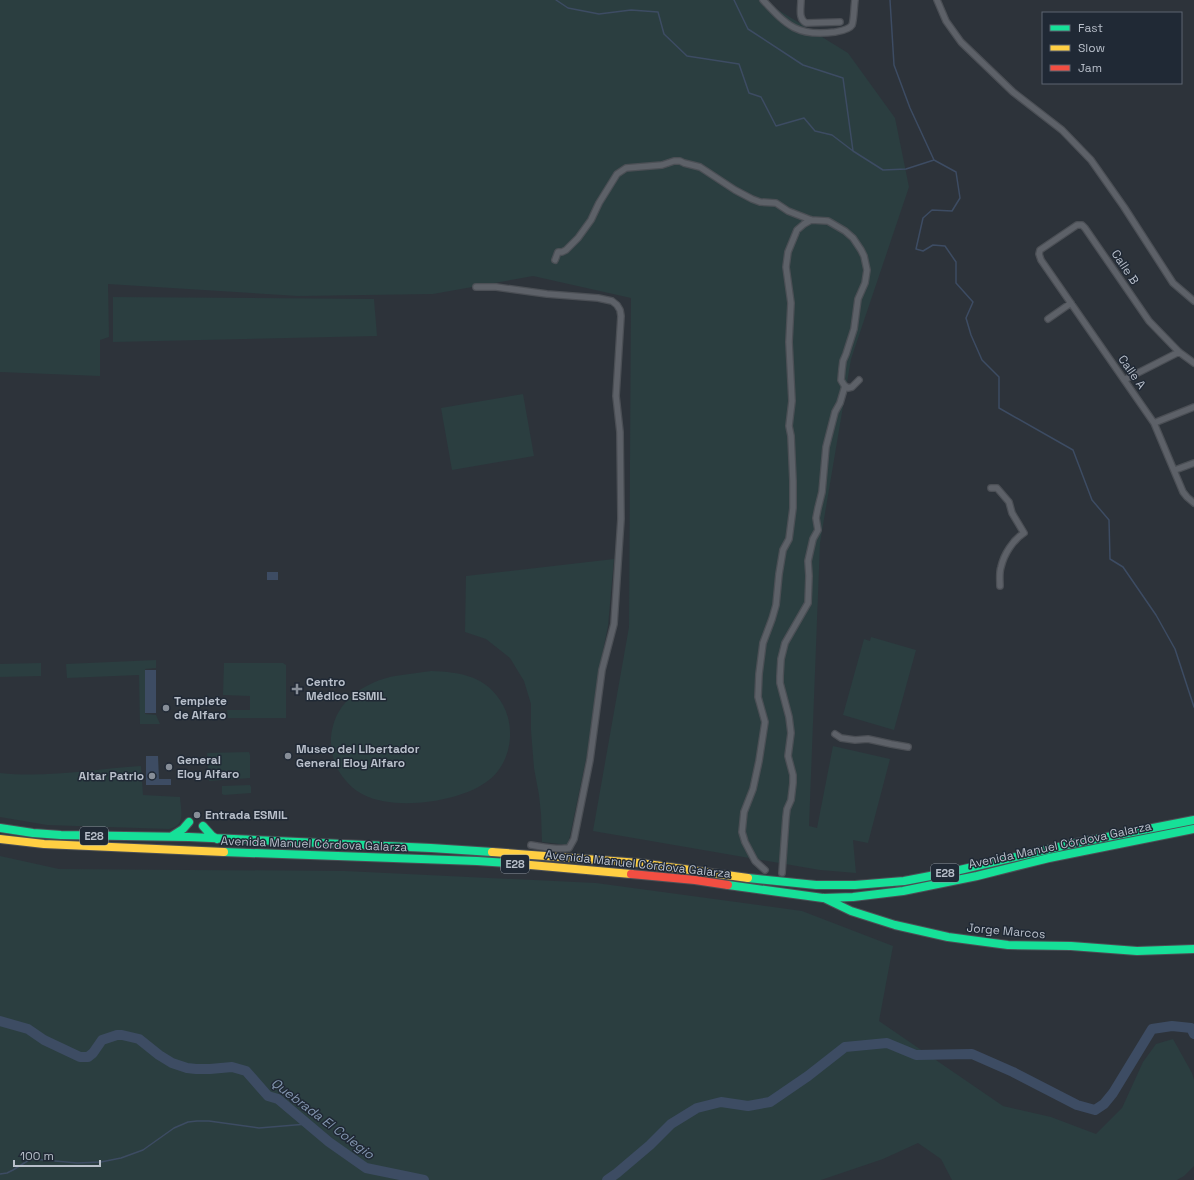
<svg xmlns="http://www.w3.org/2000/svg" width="1194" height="1180" font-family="'Space Grotesk',sans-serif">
<rect width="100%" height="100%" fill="#2d333a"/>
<path fill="#2b3e40" d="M0 0H762L848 53 895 118 909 187 851 359 820 543 809 826 817 828 833 746 890 759 868 843 853 840 856 873 820 870 593 831 629 627 631 298 533 276 433 294 298 296 108 284 109 337 100 340V376L0 372Z
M113 297 374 299 377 336 113 342Z
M523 394 534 456 452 470 441 408Z
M614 559 608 626 597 681 587 755 568 845 542 842 541 814 539 795 534 768 531 730V704L524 681 510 658 486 639 465 632 466 576Z
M871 637 916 650 894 730 843 715 864 639 870 641Z
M156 660V668L145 669V714L156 715 160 724H140L139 675 67 678 66 664Z
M41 663V676L0 677V664Z
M224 663H283L286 665V718H228L227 710H250V696L223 695Z
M431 671C461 672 487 676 503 705 516 729 511 763 489 780 462 802 396 811 364 795 353 790 343 779 337 768 331 755 329 740 333 726 340 698 368 681 395 676 407 674 419 673 431 671Z
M249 752 250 755V778L209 781 207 753Z
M141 766 143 795 180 797C181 811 186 826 169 829L47 825 0 817V773C47 778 94 769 141 766Z
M250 785 251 787V793L224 795 222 794V786Z
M0 856 59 869 345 871 596 883 802 911 893 946 879 1021 1003 1106 1051 1117 1096 1134 1122 1108 1143 1062 1156 1044 1173 1039 1192 1073 1194 1080V1166L1184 1176 1177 1180H952L941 1159 918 1143 883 1159 821 1180H0Z"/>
<path fill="#3d4c63" d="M267 572H278V580H267Z
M145 670H156V713H145Z
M146 756H158L159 779H171V785H146Z"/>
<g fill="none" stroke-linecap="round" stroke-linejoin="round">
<path stroke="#3d4c63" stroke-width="1.5" d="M556 0 568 8 599 14 631 10 658 12 664 34 687 56 739 64 749 93 761 97 776 126 804 118 815 131 832 135 853 151 883 170 906 169 934 160
M734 0 748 29 803 65 843 78 853 151
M890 0 894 65 910 108 934 160 956 172 960 198 952 211 932 210 923 218 916 249 923 251 933 245 945 246 956 262V283L973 302 966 318 971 335 982 360 999 377V408L1073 450 1092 500 1109 520 1110 559 1123 567 1156 615 1175 649 1194 707
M0 1174 7 1173 13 1170 29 1160 33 1159 77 1163 101 1162 121 1158 143 1150 174 1128 188 1122 197 1121H209L259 1128 307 1124"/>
<path stroke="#3d4c63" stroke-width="10" d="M0 1021 28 1029 44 1040 80 1057H88L93 1053 102 1040 117 1035H122L139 1039 159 1055 172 1063 187 1068 196 1069H210L232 1067 246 1071 268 1096 278 1099 329 1142 366 1168 424 1180
M607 1180 617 1173 650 1145 671 1124 697 1108 721 1102 748 1106 770 1102 808 1076 845 1047 887 1043 916 1055 972 1054 1013 1072 1077 1105 1095 1110 1104 1104 1113 1093 1152 1029 1172 1026 1191 1028 1194 1034"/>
<g stroke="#4b4f55" stroke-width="8">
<path id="street" d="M763 0C787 26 798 37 835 32 840 31 849 30 852 25 854 20 854 6 855 0
M801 0C801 8 798 19 806 23L840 22
M937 0 946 21 961 42 1013 92 1062 130 1091 160 1124 207 1173 283 1194 301
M555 260 558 252H562L566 250 578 238 591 220 599 203 617 174 626 168 662 165 674 161H680L684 163 700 167 735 190 752 199 760 202 776 203 788 211 811 220 828 221 845 231 853 238 861 250 864 256 867 270 865 283 858 299 854 329 846 354 843 361 842 369 841 380 844 385 848 388 852 387 859 380
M476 287H496L547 294 598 298 612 301 617 305 620 310 621 316 616 396 620 432 621 519 614 624 602 670 590 760 574 839 569 848C556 850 544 847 531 845
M1048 319 1071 303
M1194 363 1179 352 1149 321 1085 228 1082 225H1077L1040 250 1039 254 1041 260 1154 423 1183 492 1187 497 1194 503
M1124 380 1179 352
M1154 423 1194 407
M1175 470 1194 463
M991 488H997L1009 502 1012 513 1024 533C1013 540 1004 554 1001 567 999 573 1000 580 1000 586
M835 734 841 738 855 740 868 739 891 744 908 747
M765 870 755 861 745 842 742 832 744 812 753 789 759 761 765 722 758 697 759 674 763 643 772 619 776 605 779 574 783 550 789 539 793 508V481L791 436 789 426 792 401 789 342 791 303 786 267 788 252 797 230 804 224 811 220
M782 873 786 817 787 809 791 800 793 783V775L788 756 791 733 789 717 780 683V676L781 659 785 643 808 603 809 576 808 561 813 539 818 530 816 518 818 508 822 492 826 447 835 412 840 403 845 386"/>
</g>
<g stroke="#4b4f55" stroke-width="10">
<path id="fast" d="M203 826 212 836 217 839
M0 828 33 833 61 835 189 837 431 848 492 852
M172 836 183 829 189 822
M224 852 477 861 508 863
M748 878 816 885H855L904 881 951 872 1071 844 1194 820
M728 885 823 898 853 897 903 891 977 876 1049 858 1194 829
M824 898 851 911 895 925 948 937 1008 945 1071 946 1137 951 1194 949"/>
</g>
<g stroke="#4b4f55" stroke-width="10">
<path id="slow" d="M0 839 44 844 224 852
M492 852 640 863 748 878
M508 863 631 874"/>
</g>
<g stroke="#4b4f55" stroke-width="10">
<path id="jam" d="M631 874 695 880 728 885"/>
</g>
<use href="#street" stroke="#5d6168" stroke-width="5.5"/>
<use href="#fast" stroke="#16e098" stroke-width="8"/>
<use href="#slow" stroke="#ffcf43" stroke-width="8"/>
<use href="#jam" stroke="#f24e42" stroke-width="8"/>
</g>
<g fill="#878e98" stroke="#202935" stroke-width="1.5">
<path d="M295 683h4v4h4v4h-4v4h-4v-4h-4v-4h4z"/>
<circle cx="166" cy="708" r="4"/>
<circle cx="288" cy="756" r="4"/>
<circle cx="169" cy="767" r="4"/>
<circle cx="152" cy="776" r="4"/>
<circle cx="197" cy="815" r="4"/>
</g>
<g text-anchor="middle" stroke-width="3" stroke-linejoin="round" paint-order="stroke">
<g fill="#202935" stroke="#8a929d" stroke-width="1">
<rect x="80" y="827" width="28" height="18" rx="3"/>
<rect x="501" y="855" width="28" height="18" rx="3"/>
<rect x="931" y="864" width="28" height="18" rx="3"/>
</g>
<g font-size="11" font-weight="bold" fill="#b8bfca">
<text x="94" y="840">E28</text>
<text x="515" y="868">E28</text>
<text x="945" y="877">E28</text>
</g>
<g font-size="12" fill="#b8bfca" stroke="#202935">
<text transform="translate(1125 267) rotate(56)" y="4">Calle B</text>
<text transform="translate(1132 372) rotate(55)" y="4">Calle A</text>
<text transform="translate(314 844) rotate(2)" y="4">Avenida Manuel Córdova Galarza</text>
<text transform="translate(1060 845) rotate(-12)" y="4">Avenida Manuel Córdova Galarza</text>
<text transform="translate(638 864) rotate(6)" y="4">Avenida Manuel Córdova Galarza</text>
<text transform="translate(1006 931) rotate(5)" y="4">Jorge Marcos</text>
</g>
<g font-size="12" font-weight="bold" fill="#b8bfca" stroke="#202935" text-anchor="start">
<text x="306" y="686">Centro<tspan x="306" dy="14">Médico ESMIL</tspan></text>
<text x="174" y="705">Templete<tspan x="174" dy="14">de Alfaro</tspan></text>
<text x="296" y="753">Museo del Libertador<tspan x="296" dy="14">General Eloy Alfaro</tspan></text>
<text x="177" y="764">General<tspan x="177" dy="14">Eloy Alfaro</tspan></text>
<text x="144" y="780" text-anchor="end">Altar Patrio</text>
<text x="205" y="819">Entrada ESMIL</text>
</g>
<g font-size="13" font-style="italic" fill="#8295af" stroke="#202935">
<text transform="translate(323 1118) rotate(37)" y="5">Quebrada El Colegio</text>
</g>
</g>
<rect x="1042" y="12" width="140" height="72" fill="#202935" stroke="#5d6571"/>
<rect x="1050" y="25" width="20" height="6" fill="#16e098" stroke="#5d6571"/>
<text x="1078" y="32" font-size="12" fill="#b8bfca">Fast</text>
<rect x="1050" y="45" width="20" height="6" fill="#ffcf43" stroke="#5d6571"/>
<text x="1078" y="52" font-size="12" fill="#b8bfca">Slow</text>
<rect x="1050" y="65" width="20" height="6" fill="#f24e42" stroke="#5d6571"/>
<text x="1078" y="72" font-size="12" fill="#b8bfca">Jam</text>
<path d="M14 1160v6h86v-6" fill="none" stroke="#b8bfca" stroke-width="2"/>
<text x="20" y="1160" font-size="12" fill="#b8bfca" stroke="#202935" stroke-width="3" paint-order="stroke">100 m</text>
</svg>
